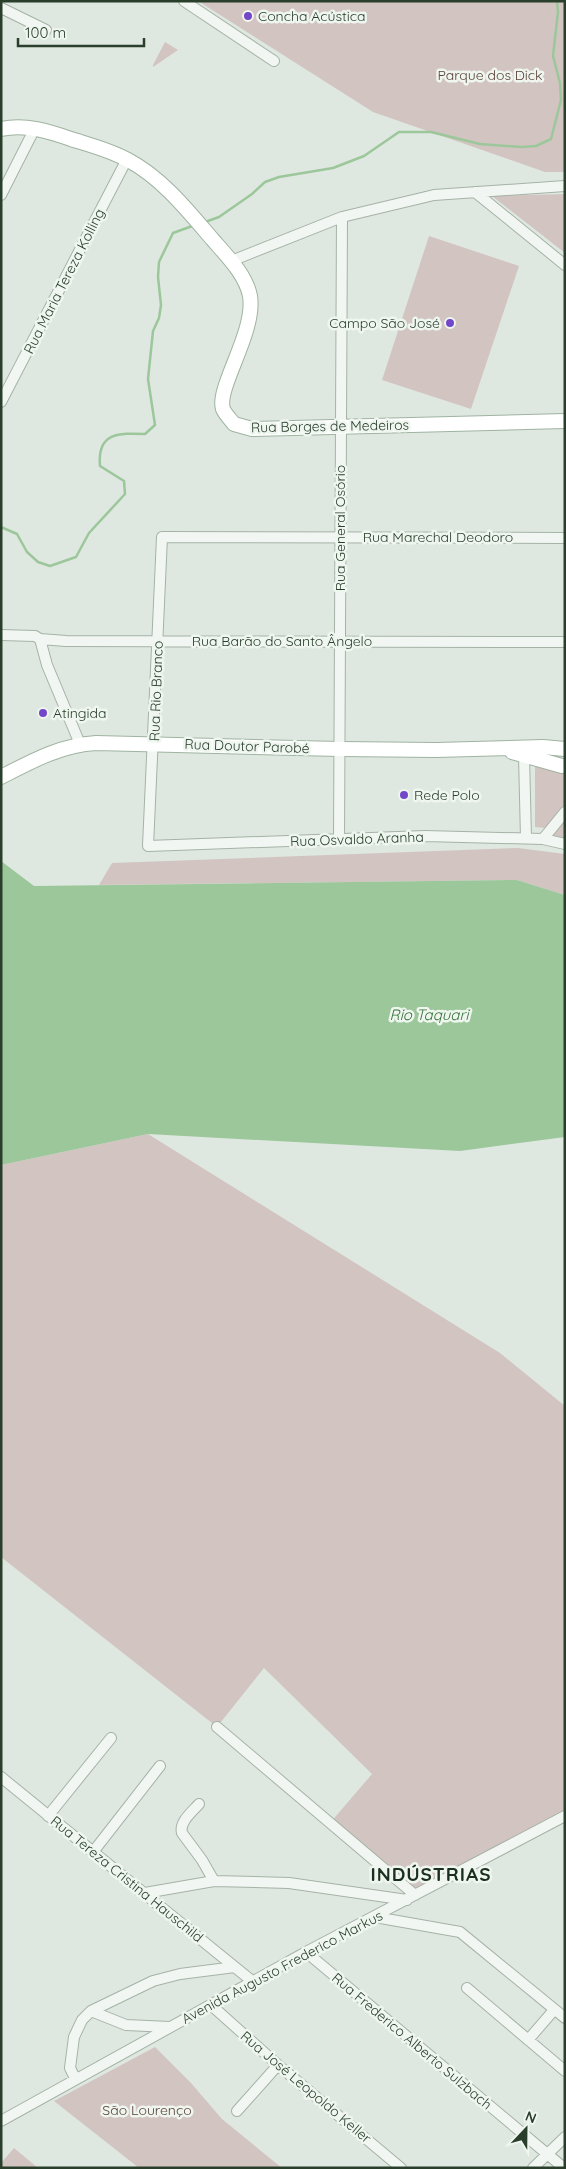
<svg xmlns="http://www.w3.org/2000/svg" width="566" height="2169" font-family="Quicksand,sans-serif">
<rect width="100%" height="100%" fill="#dfe8e0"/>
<path fill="#d2c4c1" d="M198 1H565V172H545L373 112Z
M165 42 178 50 153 67V65Z
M565 194V253L492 196Z
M429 236 519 266 471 409 382 380Z
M535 763 565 774V805L545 828 535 827Z
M565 819V839L550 837Z
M518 848 565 854V895L517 880 99 885 112 863Z
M148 1134 500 1353 565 1406V1816L415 1895 330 1823 372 1774 264 1668 217 1727 1 1557V1165Z
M155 2047 191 2083 222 2119 282 2168H139L54 2101Z
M14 2148 38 2168H1V2163Z"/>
<path fill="#9cc79b" d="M1 861 34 886 517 880 565 895V1137L460 1151 148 1134 1 1165Z"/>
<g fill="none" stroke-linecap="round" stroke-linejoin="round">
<path stroke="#9cc79b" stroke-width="2.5" d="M205 222 219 217 252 194 265 182 279 177 333 168 364 156 399 132H431L480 144 522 147 536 146 551 139 561 100 560 83 553 56 558 12 557 1
M1 527 17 534 27 552 38 562 50 566 76 557 89 533 125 494 124 481 100 466C97 432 119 433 145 434L155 425 148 379 153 331 159 318 161 305 158 277 159 262 173 233 195 225"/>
<g stroke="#a5b2a6" stroke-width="12">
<path id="minor" d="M184 1 274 61
M1 8 46 30
M475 192 565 265
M1 195 35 128
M231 261 342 217 434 195 565 186
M1 402 127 159
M565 538 162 537 148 846 425 836 543 839 565 844
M1 635 35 636 40 639 66 641 565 642
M40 639 47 665 80 744
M524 756 526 838
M339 839 342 217
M543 839 565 812
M217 1727 415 1895
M1 1777 252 1981
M199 1804C192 1812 179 1822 182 1833L202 1860 214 1881
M48 1816 111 1738
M93 1852 160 1766
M145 1893 214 1881 289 1883 407 1900
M375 1917 460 1932 565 2018
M306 1952 564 2168
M467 1988 565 2071
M211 2005 278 2065 401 2168
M91 2011 126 2025 170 2027
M528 2040 554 2010
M75 2078 70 2068 74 2037 82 2020 91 2011 153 1981 180 1974 235 1967
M237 2111 278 2065
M1 2121 306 1952 565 1816
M533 2168 565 2137"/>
</g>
<g stroke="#9fb3a1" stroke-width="16">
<path id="major" d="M1 129C26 124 48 131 71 139 90 145 110 150 128 160 162 178 188 211 213 240 227 256 246 275 250 296 256 332 216 388 223 409 225 414 231 420 234 424L252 429 565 421
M512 752 562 766
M1 777C32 761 61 745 96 743L340 749 436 750 543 747 565 749"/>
</g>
<use href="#minor" stroke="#f2f6f2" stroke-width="10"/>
<use href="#major" stroke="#fff" stroke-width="14"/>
</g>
<g fill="#7248c9" stroke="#eff6ef" stroke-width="2">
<circle cx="248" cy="16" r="5"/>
<circle cx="450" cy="323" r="5"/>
<circle cx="43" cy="713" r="5"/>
<circle cx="404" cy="795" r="5"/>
</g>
<g text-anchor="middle" stroke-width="5" stroke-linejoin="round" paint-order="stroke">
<g font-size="14" fill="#293e2b" stroke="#eff6ef" text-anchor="start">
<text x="258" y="21">Concha Acústica</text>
<text x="440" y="328" text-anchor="end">Campo São José</text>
<text x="53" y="718">Atingida</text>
<text x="414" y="800">Rede Polo</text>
</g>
<g font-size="14" fill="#5a4137" stroke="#eff6ef">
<text x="490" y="80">Parque dos Dick</text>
<text x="147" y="2115">São Lourenço</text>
</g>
<g font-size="14" fill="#293e2b" stroke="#eff6ef">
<text transform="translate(64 281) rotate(-63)" y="5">Rua Maria Tereza Kolling</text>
<text transform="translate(330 426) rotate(-1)" y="5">Rua Borges de Medeiros</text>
<text transform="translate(340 528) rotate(-90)" y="5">Rua General Osório</text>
<text x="438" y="542">Rua Marechal Deodoro</text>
<text x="282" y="646">Rua Barão do Santo Ângelo</text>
<text transform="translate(156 691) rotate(-88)" y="5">Rua Rio Branco</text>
<text transform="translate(247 746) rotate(2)" y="5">Rua Doutor Parobé</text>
<text transform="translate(357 839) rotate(-2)" y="5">Rua Osvaldo Aranha</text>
<text transform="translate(127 1879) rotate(39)" y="5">Rua Tereza Cristina Hauschild</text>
<text transform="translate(282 1967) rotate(-28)" y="5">Avenida Augusto Frederico Markus</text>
<text transform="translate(412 2041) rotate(40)" y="5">Rua Frederico Alberto Sulzbach</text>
<text transform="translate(306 2087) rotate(40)" y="5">Rua José Leopoldo Keller</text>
</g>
<g font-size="15" font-style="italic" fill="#347136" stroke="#eff6ef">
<text x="429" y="1020">Rio Taquari</text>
</g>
<g font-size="19" font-weight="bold" letter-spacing="1" fill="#1b2f1e" stroke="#eff6ef">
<text x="431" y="1881">INDÚSTRIAS</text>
</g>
</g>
<rect width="566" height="2169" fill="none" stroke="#293e2b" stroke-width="5"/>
<g transform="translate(526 2129) rotate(22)" stroke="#eff6ef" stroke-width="4" paint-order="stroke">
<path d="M0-4L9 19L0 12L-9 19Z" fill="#293e2b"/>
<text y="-8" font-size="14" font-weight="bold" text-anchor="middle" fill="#293e2b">N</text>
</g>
<path d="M18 38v8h126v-8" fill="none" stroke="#293e2b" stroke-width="2.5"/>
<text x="25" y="38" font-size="15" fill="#293e2b" stroke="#eff6ef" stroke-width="4" paint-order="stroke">100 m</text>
</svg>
